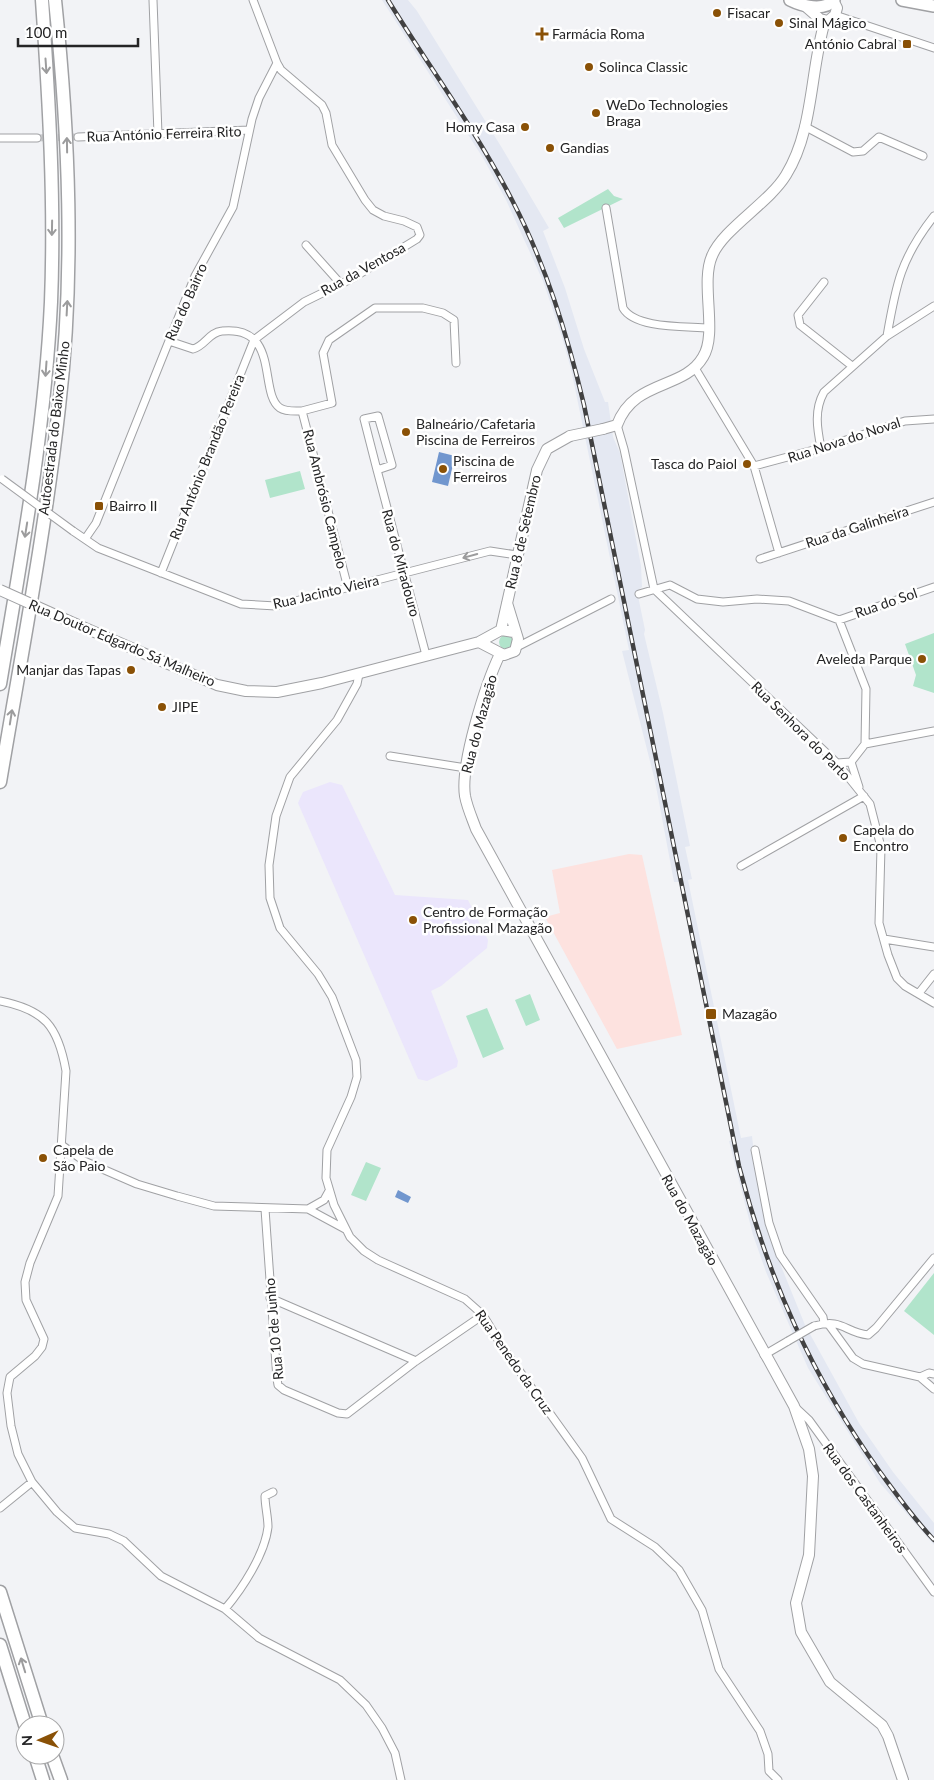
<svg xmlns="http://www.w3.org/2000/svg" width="934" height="1780" font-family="Lato,sans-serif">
<rect width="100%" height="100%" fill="#f2f3f6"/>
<path fill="#e4e8f2" d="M382 0H408L417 11 502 148 549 228 543 231 565 288 584 349 605 402H608L613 437 620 453 641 566 642 587 637 591 645 630 644 634 663 713 690 846 685 847 692 879 688 880 741 1138 752 1136 757 1181 765 1212 781 1266 805 1325 859 1423 893 1472 934 1523V1545L880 1483 808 1368 766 1272 753 1235 729 1141 732 1140 679 882H674L655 781 622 651 629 650 571 369 562 337 543 281 506 200 483 158Z"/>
<path fill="#fde2df" d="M629 854 642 855 682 1035 617 1049 545 917 560 913 552 870Z"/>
<path fill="#ebe6fc" d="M330 782 342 785 395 895 468 900 488 940 487 948 441 986 431 991 458 1061 457 1067 427 1081 418 1079 298 803 303 792Z"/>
<path fill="#b1e4cb" d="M608 189 614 196 623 199 564 228 558 218Z
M300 471 305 489 270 498 265 480Z
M934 633V693L913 686 916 675 905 644Z
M499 642a7 7 0 1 1 14 0a7 7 0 1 1-14 0Z
M530 994 540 1020 526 1026 515 1000Z
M487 1008 504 1049 483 1058 466 1016Z
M366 1162 381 1168 366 1201 351 1195Z
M934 1273V1335L904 1311Z"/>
<path fill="#7196ce" d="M439 452 455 456 448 486 432 482Z
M398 1190 411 1197 408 1203 395 1197Z"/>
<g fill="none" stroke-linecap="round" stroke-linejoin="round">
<path stroke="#c9cacc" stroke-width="7" stroke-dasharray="7 3.5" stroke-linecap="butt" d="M37 138 78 137"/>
<g stroke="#a0a1a4" stroke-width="9">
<path id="street" d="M153 0 158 134
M253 0 277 63 281 70 322 105 326 113 332 145 365 200 373 210 384 216 404 221 417 227 420 235 417 239 353 278 304 302 254 340
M835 15 934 48
M804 126 853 152 863 151 879 137 923 156
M78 137 249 130
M0 138H37
M606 208 623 308C635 329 686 326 708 328
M306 245 340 283
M824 282 798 315 800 325 852 366
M887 336C896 284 901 258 934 216
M169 341 193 349C205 346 209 332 222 331 281 325 258 393 280 408 286 412 295 411 302 411
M695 368 754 466 779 553
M617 425 624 449 654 589
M821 448C817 428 814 410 824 392L887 336 934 306
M754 466 821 448 905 421 934 419
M377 470 392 465 378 416 364 419C384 498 405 577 426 655
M73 531 98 548 241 604 276 606 490 551 517 555
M85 539 96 523 195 276 233 207 252 119 259 98 277 63
M760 559 934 502
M161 573 254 340
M348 588 302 411 332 403 323 353 329 340 375 308H423L443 313 454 320 456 363
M654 589 837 763 870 804 881 847 879 923 888 955 897 978 905 986 934 1003
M639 594 670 585 697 599 723 602 757 599 789 601 839 620 866 689 865 744 851 762 837 763
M839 620 934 587
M517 647 611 599
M359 674 357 684 337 720 290 777 276 816 269 865 270 898 280 928 318 974 332 997 356 1060 357 1077 351 1097 327 1150 326 1178 334 1205 350 1237 364 1251 378 1260 465 1299 483 1315 503 1348 582 1458 611 1519 655 1547 679 1570 702 1610 719 1669 760 1731 768 1754 769 1771 778 1780
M865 744 934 731
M390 756 466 768
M851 762 859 787
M741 866 864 796
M884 939 934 947
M919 993 934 974
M0 1001C45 1010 58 1026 66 1071L58 1196 30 1263 25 1282 26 1300 44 1339 42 1347 35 1356 10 1377 7 1393 11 1426 18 1454 32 1482 57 1512 75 1528 109 1534 124 1541 161 1576 225 1609 259 1638 340 1680 366 1705 382 1728 395 1753 401 1780
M63 1146 84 1161 137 1184 177 1196 214 1206 308 1209 345 1229
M755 1150 769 1223 780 1255 823 1317 824 1323
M265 1209 277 1379 278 1385 284 1390 338 1413 347 1414 416 1361 483 1315
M308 1209 324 1200 329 1191
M270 1298 416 1361
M824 1323 829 1325 853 1358 863 1364 920 1377 929 1373 934 1374
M814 1326C843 1318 844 1332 868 1335L876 1328 934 1258
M764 1355 788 1341
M920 1377 934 1389
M794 1406 809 1420 934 1592
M0 1508 32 1482
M225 1609C242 1589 265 1554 268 1527 268 1517 265 1506 265 1496L273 1492"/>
</g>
<g stroke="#a0a1a4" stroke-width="12">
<path id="secondary" d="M804 5 820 19 828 21 835 15 837 8 833 0
M603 429 617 425C634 379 684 390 703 357 718 333 700 283 712 256 723 229 769 203 786 175 814 130 810 70 825 21
M69 621 217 685 246 691 277 692 322 683 479 642 501 630 514 632
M501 630 537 470 547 449 570 436
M479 642 504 655 515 651 518 639 507 603
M500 654C486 683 460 764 465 796 467 807 472 818 476 829L794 1406 809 1449 813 1476 809 1555 796 1603 801 1632 830 1682 882 1725 888 1736 903 1780"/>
</g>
<g stroke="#a0a1a4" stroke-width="14">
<path id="primary" d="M790 0C802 6 824 12 834 0
M902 0 934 6"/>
</g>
<g stroke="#a0a1a4" stroke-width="15">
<path id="highway" d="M0 684C21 558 45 430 51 302 55 201 49 101 42 0
M0 782C21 657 45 533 59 407 75 272 69 135 55 0
M0 1592 42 1725
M0 1645 25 1725
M35 1755 43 1780
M52 1755 61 1780"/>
</g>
<use href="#street" stroke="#fff" stroke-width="7"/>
<use href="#secondary" stroke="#fff" stroke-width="10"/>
<use href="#primary" stroke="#fff" stroke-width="11"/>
<use href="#highway" stroke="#fff" stroke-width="12"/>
<g stroke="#414142" stroke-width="4.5">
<path id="rail" d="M388 0C429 67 476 130 512 200 546 265 567 334 584 405L739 1166C768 1278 812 1377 880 1472 897 1495 914 1519 934 1540"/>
</g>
<use href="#rail" stroke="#fff" stroke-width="2.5" stroke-dasharray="8" stroke-linecap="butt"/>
<g stroke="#a0a1a4" stroke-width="9" stroke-linecap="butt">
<path id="street-bridge" d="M2 479 73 531
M788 1341 814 1326"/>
</g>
<g stroke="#a0a1a4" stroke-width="12" stroke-linecap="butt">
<path id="secondary-bridge" d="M570 436 603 429
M0 590 69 621"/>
</g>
<use href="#street-bridge" stroke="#fff" stroke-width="7"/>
<use href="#secondary-bridge" stroke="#fff" stroke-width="10"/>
</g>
<defs><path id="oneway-shaft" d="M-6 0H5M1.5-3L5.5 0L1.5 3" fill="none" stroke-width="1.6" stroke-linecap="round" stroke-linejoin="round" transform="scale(1.25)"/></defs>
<g stroke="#9c9c9d">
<use href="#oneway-shaft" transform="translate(46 66) rotate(86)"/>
<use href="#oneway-shaft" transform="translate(67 145) rotate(-91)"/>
<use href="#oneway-shaft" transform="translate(52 228) rotate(91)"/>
<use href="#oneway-shaft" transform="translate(67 308) rotate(-87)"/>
<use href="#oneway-shaft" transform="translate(46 369) rotate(94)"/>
<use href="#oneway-shaft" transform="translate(26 530) rotate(99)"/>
<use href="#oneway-shaft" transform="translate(470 556) rotate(165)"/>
<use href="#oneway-shaft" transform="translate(11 717) rotate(-81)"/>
<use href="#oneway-shaft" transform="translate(23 1665) rotate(-107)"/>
</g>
<g fill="#8a5106" stroke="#fff" stroke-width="2">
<circle cx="717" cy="13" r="5"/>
<circle cx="779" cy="23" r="5"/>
<path d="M539.5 26.5h5v5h5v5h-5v5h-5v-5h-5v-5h5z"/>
<rect x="902" y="39" width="10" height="10" rx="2.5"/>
<circle cx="589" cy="67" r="5"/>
<circle cx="596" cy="113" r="5"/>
<circle cx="525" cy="127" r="5"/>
<circle cx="550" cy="148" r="5"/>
<circle cx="406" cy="432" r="5"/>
<circle cx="747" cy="464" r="5"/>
<circle cx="443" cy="469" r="5"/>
<rect x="94" y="501" width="10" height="10" rx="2.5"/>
<circle cx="922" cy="659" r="5"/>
<circle cx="131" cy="670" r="5"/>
<circle cx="162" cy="707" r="5"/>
<circle cx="843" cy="838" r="5"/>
<circle cx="413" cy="920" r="5"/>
<rect x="705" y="1008" width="12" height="12" rx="2.5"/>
<circle cx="43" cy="1158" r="5"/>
</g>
<g text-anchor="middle" stroke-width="5" stroke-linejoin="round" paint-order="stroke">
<g font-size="14" fill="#242425" stroke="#fff" text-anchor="start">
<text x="727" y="18">Fisacar</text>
<text x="789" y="28">Sinal Mágico</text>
<text x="552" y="39">Farmácia Roma</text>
<text x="897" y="49" text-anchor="end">António Cabral</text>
<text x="599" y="72">Solinca Classic</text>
<text x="606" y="110">WeDo Technologies<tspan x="606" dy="16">Braga</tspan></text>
<text x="515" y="132" text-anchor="end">Homy Casa</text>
<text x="560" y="153">Gandias</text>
<text x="416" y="429">Balneário/Cafetaria<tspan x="416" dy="16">Piscina de Ferreiros</tspan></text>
<text x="453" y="466">Piscina de<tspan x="453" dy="16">Ferreiros</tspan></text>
<text x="737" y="469" text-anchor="end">Tasca do Paiol</text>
<text x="109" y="511">Bairro II</text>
<text x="912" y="664" text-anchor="end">Aveleda Parque</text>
<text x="121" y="675" text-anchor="end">Manjar das Tapas</text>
<text x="172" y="712">JIPE</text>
<text x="853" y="835">Capela do<tspan x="853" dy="16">Encontro</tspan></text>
<text x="423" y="917">Centro de Formação<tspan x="423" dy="16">Profissional Mazagão</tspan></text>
<text x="722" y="1019">Mazagão</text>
<text x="53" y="1155">Capela de<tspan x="53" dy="16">São Paio</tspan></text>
</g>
<g font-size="14" fill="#242425" stroke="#fff">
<text transform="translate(164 134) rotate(-2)" y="5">Rua António Ferreira Rito</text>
<text transform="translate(363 269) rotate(-29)" y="5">Rua da Ventosa</text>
<text transform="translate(186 302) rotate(-66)" y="5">Rua do Bairro</text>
<text transform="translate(54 428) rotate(-83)" y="5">Autoestrada do Baixo Minho</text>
<text transform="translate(844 440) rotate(-18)" y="5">Rua Nova do Noval</text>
<text transform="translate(207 457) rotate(-68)" y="5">Rua António Brandão Pereira</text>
<text transform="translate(325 499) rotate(76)" y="5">Rua Ambrósio Campelo</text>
<text transform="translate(857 527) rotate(-18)" y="5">Rua da Galinheira</text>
<text transform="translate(523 532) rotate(-77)" y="5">Rua 8 de Setembro</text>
<text transform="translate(401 563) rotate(75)" y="5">Rua do Miradouro</text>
<text transform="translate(326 592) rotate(-13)" y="5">Rua Jacinto Vieira</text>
<text transform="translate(886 603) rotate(-19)" y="5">Rua do Sol</text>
<text transform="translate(122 643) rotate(23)" y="5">Rua Doutor Edgardo Sá Malheiro</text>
<text transform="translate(479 724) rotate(-75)" y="5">Rua do Mazagão</text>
<text transform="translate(801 731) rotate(45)" y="5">Rua Senhora do Parto</text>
<text transform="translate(690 1220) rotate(61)" y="5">Rua do Mazagão</text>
<text transform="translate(274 1329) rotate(-95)" y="5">Rua 10 de Junho</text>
<text transform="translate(514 1362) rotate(55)" y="5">Rua Penedo da Cruz</text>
<text transform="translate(865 1498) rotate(54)" y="5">Rua dos Castanheiros</text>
</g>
</g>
<g transform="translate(40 1740) rotate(268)"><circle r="24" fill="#ffffff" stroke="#a7a7a8"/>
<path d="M0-4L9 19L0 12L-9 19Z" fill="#8a5106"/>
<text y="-8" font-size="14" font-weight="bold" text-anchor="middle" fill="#242425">N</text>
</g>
<path d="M18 38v8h120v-8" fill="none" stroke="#242425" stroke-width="2.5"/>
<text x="25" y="38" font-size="15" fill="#242425" stroke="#ffffff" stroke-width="4" paint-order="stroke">100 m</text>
</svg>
